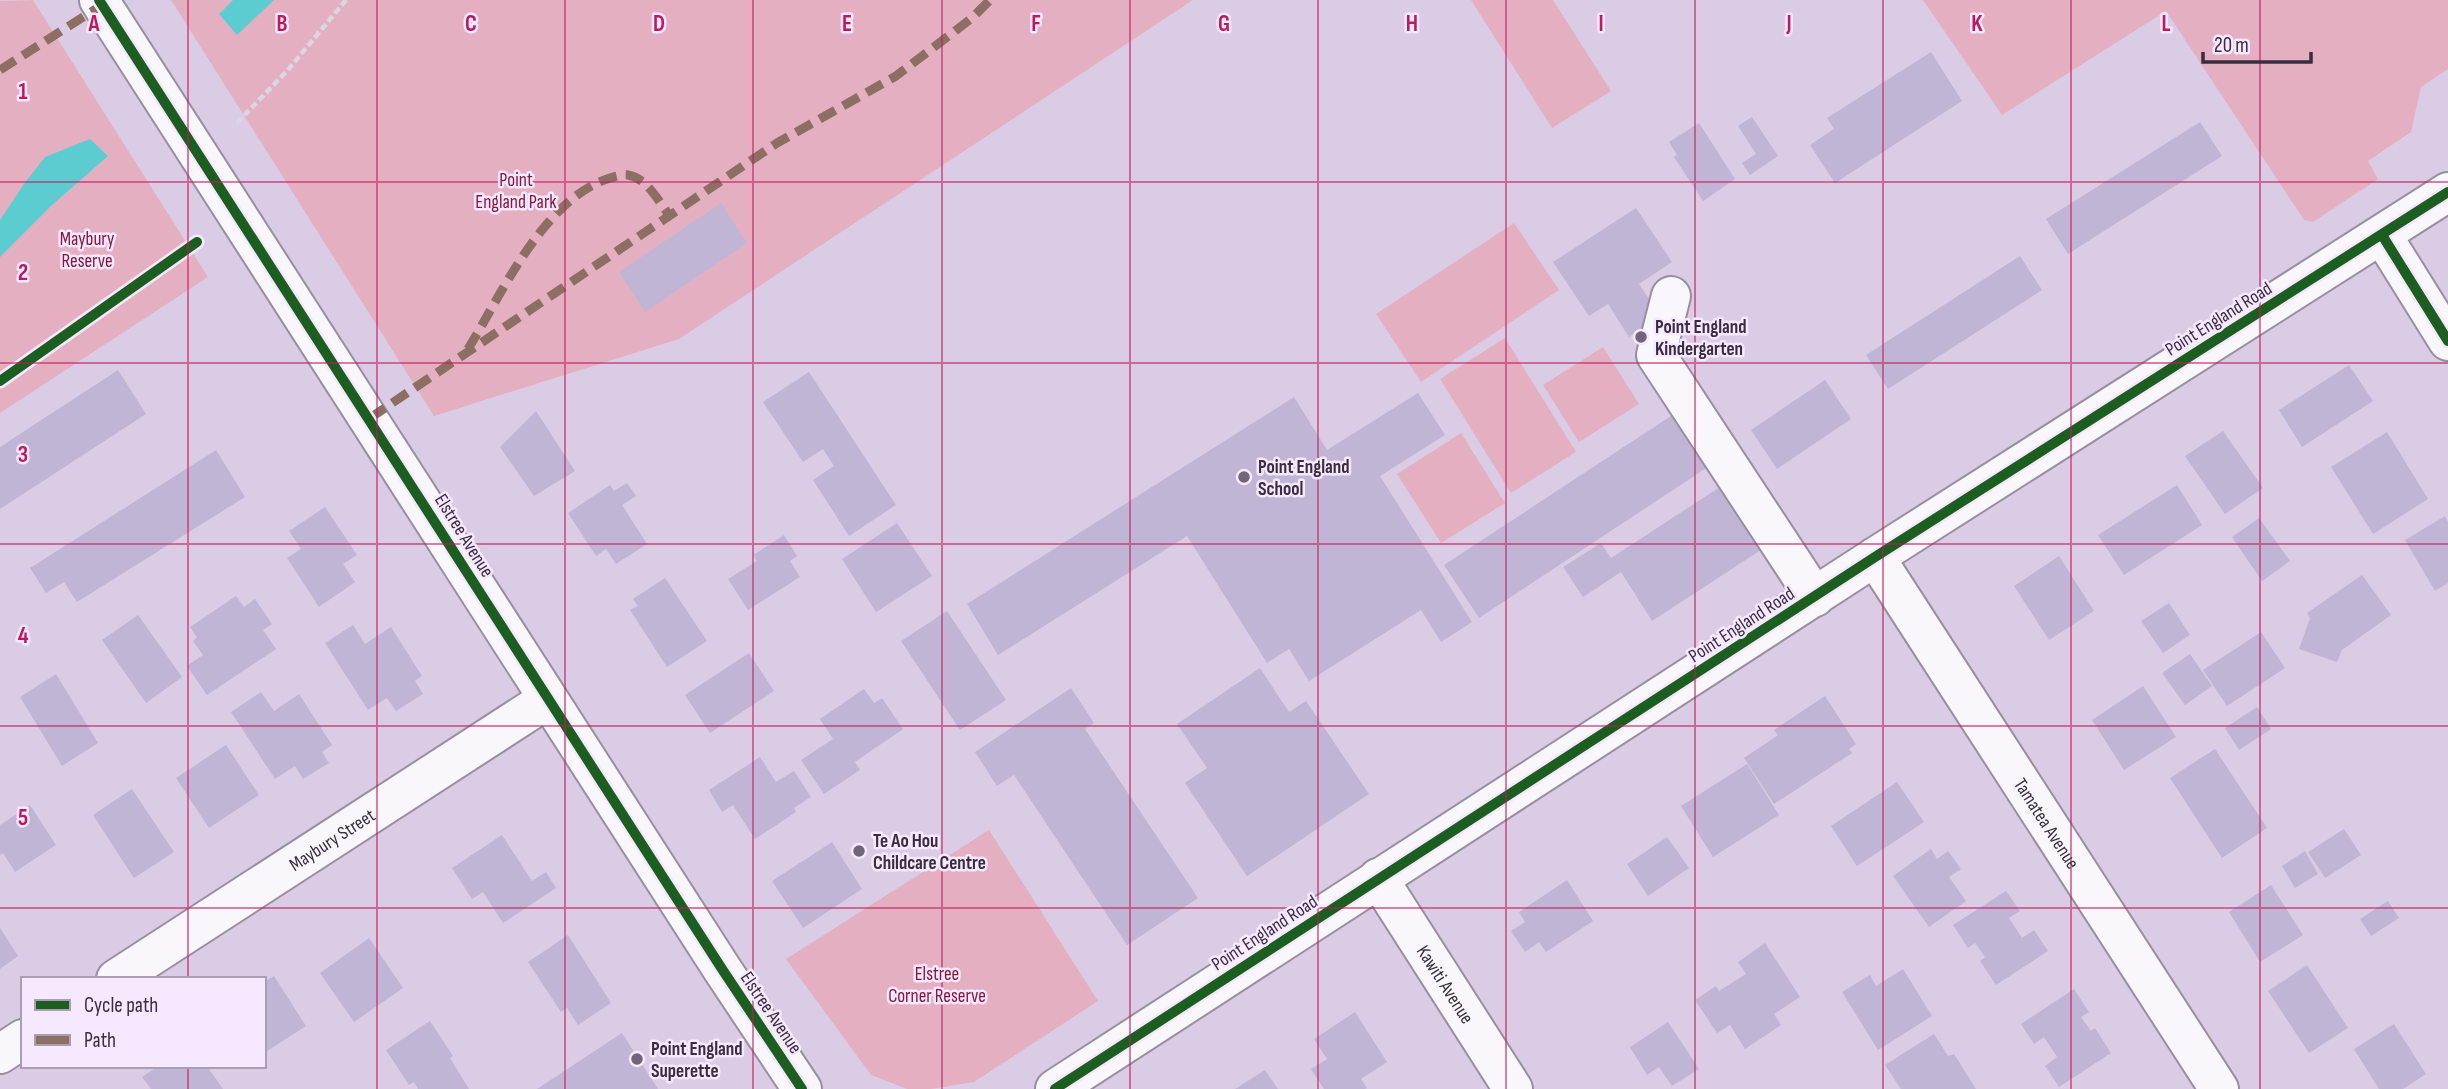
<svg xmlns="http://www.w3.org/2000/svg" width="2448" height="1089" font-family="'Sofia Sans Condensed',sans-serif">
<rect width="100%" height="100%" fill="#dacce4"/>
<path fill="#e4b0c1" d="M33 0 208 277 0 413V1Z
M171 0H1193L679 339 434 416Z
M1471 0H1553L1611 91 1552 128Z
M1923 0H2448V69L2421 87 2411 132 2368 161 2378 179 2313 222 2304 220 2166 11 2002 115Z
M1514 223 1559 290 1421 382 1376 314Z
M1505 338 1576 452 1511 493 1440 379Z
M1603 347 1639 404 1579 442 1543 385Z
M1461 433 1505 503 1441 543 1397 474Z
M989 830 1098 1001 974 1082 931 1089H907L871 1075 786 959Z"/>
<path fill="#5bcdd0" d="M233 0H274L237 35 219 14Z
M90 139 108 156 52 205 0 257V220L24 184 45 157Z"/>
<path fill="#c0b5d5" d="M1931 52 1962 101 1835 183 1810 145 1834 129 1827 118Z
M1752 117 1778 156 1750 175 1742 163 1756 154 1738 126Z
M2200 122 2222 156 2068 254 2046 219Z
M1699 123 1735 179 1703 201 1674 157 1677 155 1669 142Z
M721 203 747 243 645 312 619 272Z
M1636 208 1672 262 1639 284 1660 316 1629 337 1608 304 1589 316 1553 262Z
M2020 256 2042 290 1888 389 1866 355Z
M2349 365 2373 401 2302 447 2279 410Z
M118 370 146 414 0 509V447Z
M809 372 896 505 849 536 813 480 834 466 823 449 803 462 763 402Z
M1825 380 1851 419 1777 469 1751 430Z
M1418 393 1445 435 1380 476 1472 622 1441 642 1421 610 1309 681 1289 649 1267 663 1187 536 998 655 967 604 1294 397 1327 450Z
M536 411 575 471 534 496 500 447Z
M1677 412 1711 465 1479 618 1444 565Z
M2223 431 2263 488 2225 514 2185 456Z
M2387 432 2428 499 2373 534 2331 467Z
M216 450 245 497 77 602 64 582 46 593 30 568Z
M627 483 636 496 622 505 647 544 616 564 606 549 596 556 568 513 610 485 614 491Z
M2177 485 2202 525 2124 575 2098 535Z
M1720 487 1727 498 1732 495 1767 546 1652 621 1621 572 1583 597 1563 567 1601 543 1611 558Z
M325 507 357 555 343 564 355 582 319 607 287 558 301 549 289 531Z
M2445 516 2448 522V583L2435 591 2405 540Z
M2259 518 2290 561 2262 581 2232 537Z
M897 523 932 576 876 612 842 559Z
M784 535 797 556 790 561 800 577 748 610 728 579 757 561 753 555Z
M2059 556 2094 611 2049 640 2014 586Z
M2362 575 2391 615 2342 650 2337 662 2299 649 2310 618 2307 613Z
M665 578 707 641 667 667 630 610 638 606 633 599Z
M236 596 244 607 255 599 272 624 263 630 276 649 207 695 187 666 203 655 193 641 197 637 190 627Z
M2169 603 2190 635 2163 653 2141 621Z
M947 611 1006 700 960 730 901 641Z
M138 615 182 677 146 703 102 640Z
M353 625 365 644 391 627 422 676 415 681 423 694 396 711 387 698 368 710 325 643Z
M2261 632 2285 668 2227 706 2203 670Z
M749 653 774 691 710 733 685 695Z
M2190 654 2212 686 2185 705 2162 673Z
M1260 668 1289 712 1306 701 1369 794 1247 876 1185 783 1207 768 1177 724Z
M56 674 98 743 62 766 20 697Z
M2143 686 2176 737 2124 770 2092 720Z
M1071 688 1094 723 1085 729 1198 898 1127 945 1014 775 997 786 975 752Z
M864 689 874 703 882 698 903 729 855 762 860 770 824 794 801 760 833 739 820 719Z
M261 692 274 711 299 694 332 745 322 752 329 763 303 779 295 766 275 779 231 712Z
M1825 696 1856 744 1849 749 1852 753 1774 804 1744 758 1778 735 1774 730Z
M2257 707 2271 729 2239 750 2225 728Z
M226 745 259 795 209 828 176 778Z
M2215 749 2267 828 2222 858 2170 778Z
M760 757 776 782 794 771 811 797 794 808 796 812 755 839 733 805 722 812 709 790Z
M1747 764 1779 815 1713 857 1681 806Z
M1897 782 1924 822 1857 866 1831 826Z
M132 789 174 852 134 878 93 815Z
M30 805 56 845 15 872 3 853 0 855V825Z
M2344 829 2361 855 2325 878 2308 852Z
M502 835 532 881 546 872 556 888 503 923 483 892 472 899 452 868Z
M1667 837 1689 868 1648 896 1627 864Z
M832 842 862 889 803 928 772 881Z
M1931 849 1937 859 1948 851 1961 869 1949 877 1966 901 1929 927 1893 876Z
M2305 851 2318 874 2295 888 2282 866Z
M1567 880 1593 921 1546 952 1539 942 1525 952 1511 931 1525 922 1519 912Z
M2271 885 2303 935 2260 962 2229 912Z
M2006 891 2020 911 2009 918 2022 938 2034 930 2048 951 1996 985 1980 961 1985 957 1975 943 1968 948 1953 925Z
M2388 901 2399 918 2371 936 2360 919Z
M0 928 18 956 0 969Z
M568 935 611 1003 578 1025 567 1008 561 1012 528 962Z
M369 938 403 988 354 1022 320 973Z
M1765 943 1800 997 1774 1014 1781 1025 1745 1049 1730 1025 1717 1033 1695 1000 1716 986 1719 991 1746 974 1738 962Z
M2307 965 2348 1028 2309 1053 2268 991Z
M1903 969 1932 1016 1878 1050 1842 992 1870 975 1876 986Z
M274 976 306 1026 264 1053V982Z
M2074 989 2089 1012 2081 1017 2091 1031 2095 1028 2111 1053 2059 1087 2045 1066 2057 1057 2044 1037 2034 1044 2021 1024Z
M1355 1012 1387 1062 1361 1079 1367 1088 1365 1089H1324L1311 1069 1327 1059 1314 1039Z
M430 1021 453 1056 450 1058 469 1089H418L414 1082 409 1085 386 1050Z
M1668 1022 1699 1069 1672 1086 1659 1067 1647 1075 1630 1047Z
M2394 1024 2426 1074 2403 1089H2379L2354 1049Z
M622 1033 658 1089H537Z
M1934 1034 1948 1056 1954 1054 1976 1089H1901L1885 1065Z
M158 1066H207L223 1089H151L142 1077Z
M1265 1070 1278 1089H1235Z"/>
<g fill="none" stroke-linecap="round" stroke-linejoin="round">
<g stroke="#998ea0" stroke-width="42">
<g id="minor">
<path d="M99 0 722 969 802 1089"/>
<path d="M2382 235 2448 341"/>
<path d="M1671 296 1656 355 1815 597"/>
<path id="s1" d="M1875 557 2219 1089"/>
<path id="s2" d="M1378 878 1513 1089"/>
<path id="s3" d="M116 979 548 699"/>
<path d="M0 1054 23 1039"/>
<path d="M1055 1089 1875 557 2448 192"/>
</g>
</g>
<path stroke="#dcd7df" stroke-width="4.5" stroke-dasharray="7 3.5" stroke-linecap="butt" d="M237 123 287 71 346 0
M0 381 197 242"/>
<use href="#minor" stroke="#f9f7fb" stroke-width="38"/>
<path stroke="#8d6e63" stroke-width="9" stroke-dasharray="18 9" stroke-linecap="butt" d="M0 70 102 5
M468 349C502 293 543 201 607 179 613 177 623 174 628 175 647 178 659 202 669 215
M370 418 777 143 896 76 972 18 990 0"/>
<g stroke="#f5e8ff" stroke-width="15">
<path id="cycleway" d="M99 0 722 969 802 1089
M2382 235 2448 341
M0 381 197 242
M1055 1089 1875 557 2448 192"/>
</g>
<use href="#cycleway" stroke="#1b5e20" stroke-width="10"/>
</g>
<path fill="none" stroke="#c2185b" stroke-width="2" stroke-opacity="0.55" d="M188 0V979M377 0V1089M565 0V1089M753 0V1089M942 0V1089M1130 0V1089M1318 0V1089M1506 0V1089M1695 0V1089M1883 0V1089M2071 0V1089M2260 0V1089M0 182H2448M0 363H2448M0 544H2448M0 726H2448M0 908H2448M188 1066V1089"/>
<g fill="#716579" stroke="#f5e8ff" stroke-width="2.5">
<circle cx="1641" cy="337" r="7"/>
<circle cx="1244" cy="477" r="7"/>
<circle cx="859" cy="851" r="7"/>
<circle cx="637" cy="1059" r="7"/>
</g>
<g text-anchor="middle" stroke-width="5" stroke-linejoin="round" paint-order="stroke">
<g font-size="19" fill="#8b1637" stroke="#f5e8ff">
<text x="516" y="186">Point<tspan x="516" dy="22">England Park</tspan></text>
<text x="87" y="245">Maybury<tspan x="87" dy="22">Reserve</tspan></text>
<text x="937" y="980">Elstree<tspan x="937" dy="22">Corner Reserve</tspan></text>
</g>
<g font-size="19" fill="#382e3f" stroke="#f5e8ff">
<text transform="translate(2218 318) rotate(-32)" y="7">Point England Road</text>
<text transform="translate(465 535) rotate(58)" y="7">Elstree Avenue</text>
<text transform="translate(1741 624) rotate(-33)" y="7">Point England Road</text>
<text dy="7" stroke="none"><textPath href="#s1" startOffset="317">Tamatea Avenue</textPath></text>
<text dy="7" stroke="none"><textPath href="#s3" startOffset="257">Maybury Street</textPath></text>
<text transform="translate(1264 932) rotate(-33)" y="7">Point England Road</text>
<text dy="7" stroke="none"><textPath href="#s2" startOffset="126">Kawiti Avenue</textPath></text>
<text transform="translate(772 1012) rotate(56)" y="7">Elstree Avenue</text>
</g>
<g font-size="19" font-weight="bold" fill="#382e3f" stroke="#f5e8ff" text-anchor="start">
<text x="1655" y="333">Point England<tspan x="1655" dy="22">Kindergarten</tspan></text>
<text x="1258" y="473">Point England<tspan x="1258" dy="22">School</tspan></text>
<text x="873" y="847">Te Ao Hou<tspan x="873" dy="22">Childcare Centre</tspan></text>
<text x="651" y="1055">Point England<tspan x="651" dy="22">Superette</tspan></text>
</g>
</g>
<g font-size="23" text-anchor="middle" font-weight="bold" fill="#c2185b" stroke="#f5e8ff" stroke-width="5" stroke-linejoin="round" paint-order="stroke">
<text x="94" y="31">A</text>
<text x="282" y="31">B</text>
<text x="471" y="31">C</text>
<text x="659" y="31">D</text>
<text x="847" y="31">E</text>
<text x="1036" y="31">F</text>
<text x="1224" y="31">G</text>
<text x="1412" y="31">H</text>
<text x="1601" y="31">I</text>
<text x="1789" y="31">J</text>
<text x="1977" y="31">K</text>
<text x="2166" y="31">L</text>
<text x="23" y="99">1</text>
<text x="23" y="280">2</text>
<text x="23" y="462">3</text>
<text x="23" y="643">4</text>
<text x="23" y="825">5</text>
</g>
<rect x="21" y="977" width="245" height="91" fill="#f5e8ff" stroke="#a99eb2" stroke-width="2"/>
<rect x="35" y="1000" width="35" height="10" fill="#1b5e20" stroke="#a99eb2" stroke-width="2"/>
<text x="84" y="1012" font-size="21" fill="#382e3f">Cycle path</text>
<rect x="35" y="1035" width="35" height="10" fill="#8d6e63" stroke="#a99eb2" stroke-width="2"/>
<text x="84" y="1047" font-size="21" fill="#382e3f">Path</text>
<path d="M2203 52v10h108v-10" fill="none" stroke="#382e3f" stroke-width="3.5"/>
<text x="2214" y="52" font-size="21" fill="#382e3f" stroke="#f5e8ff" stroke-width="5" paint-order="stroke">20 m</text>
</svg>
